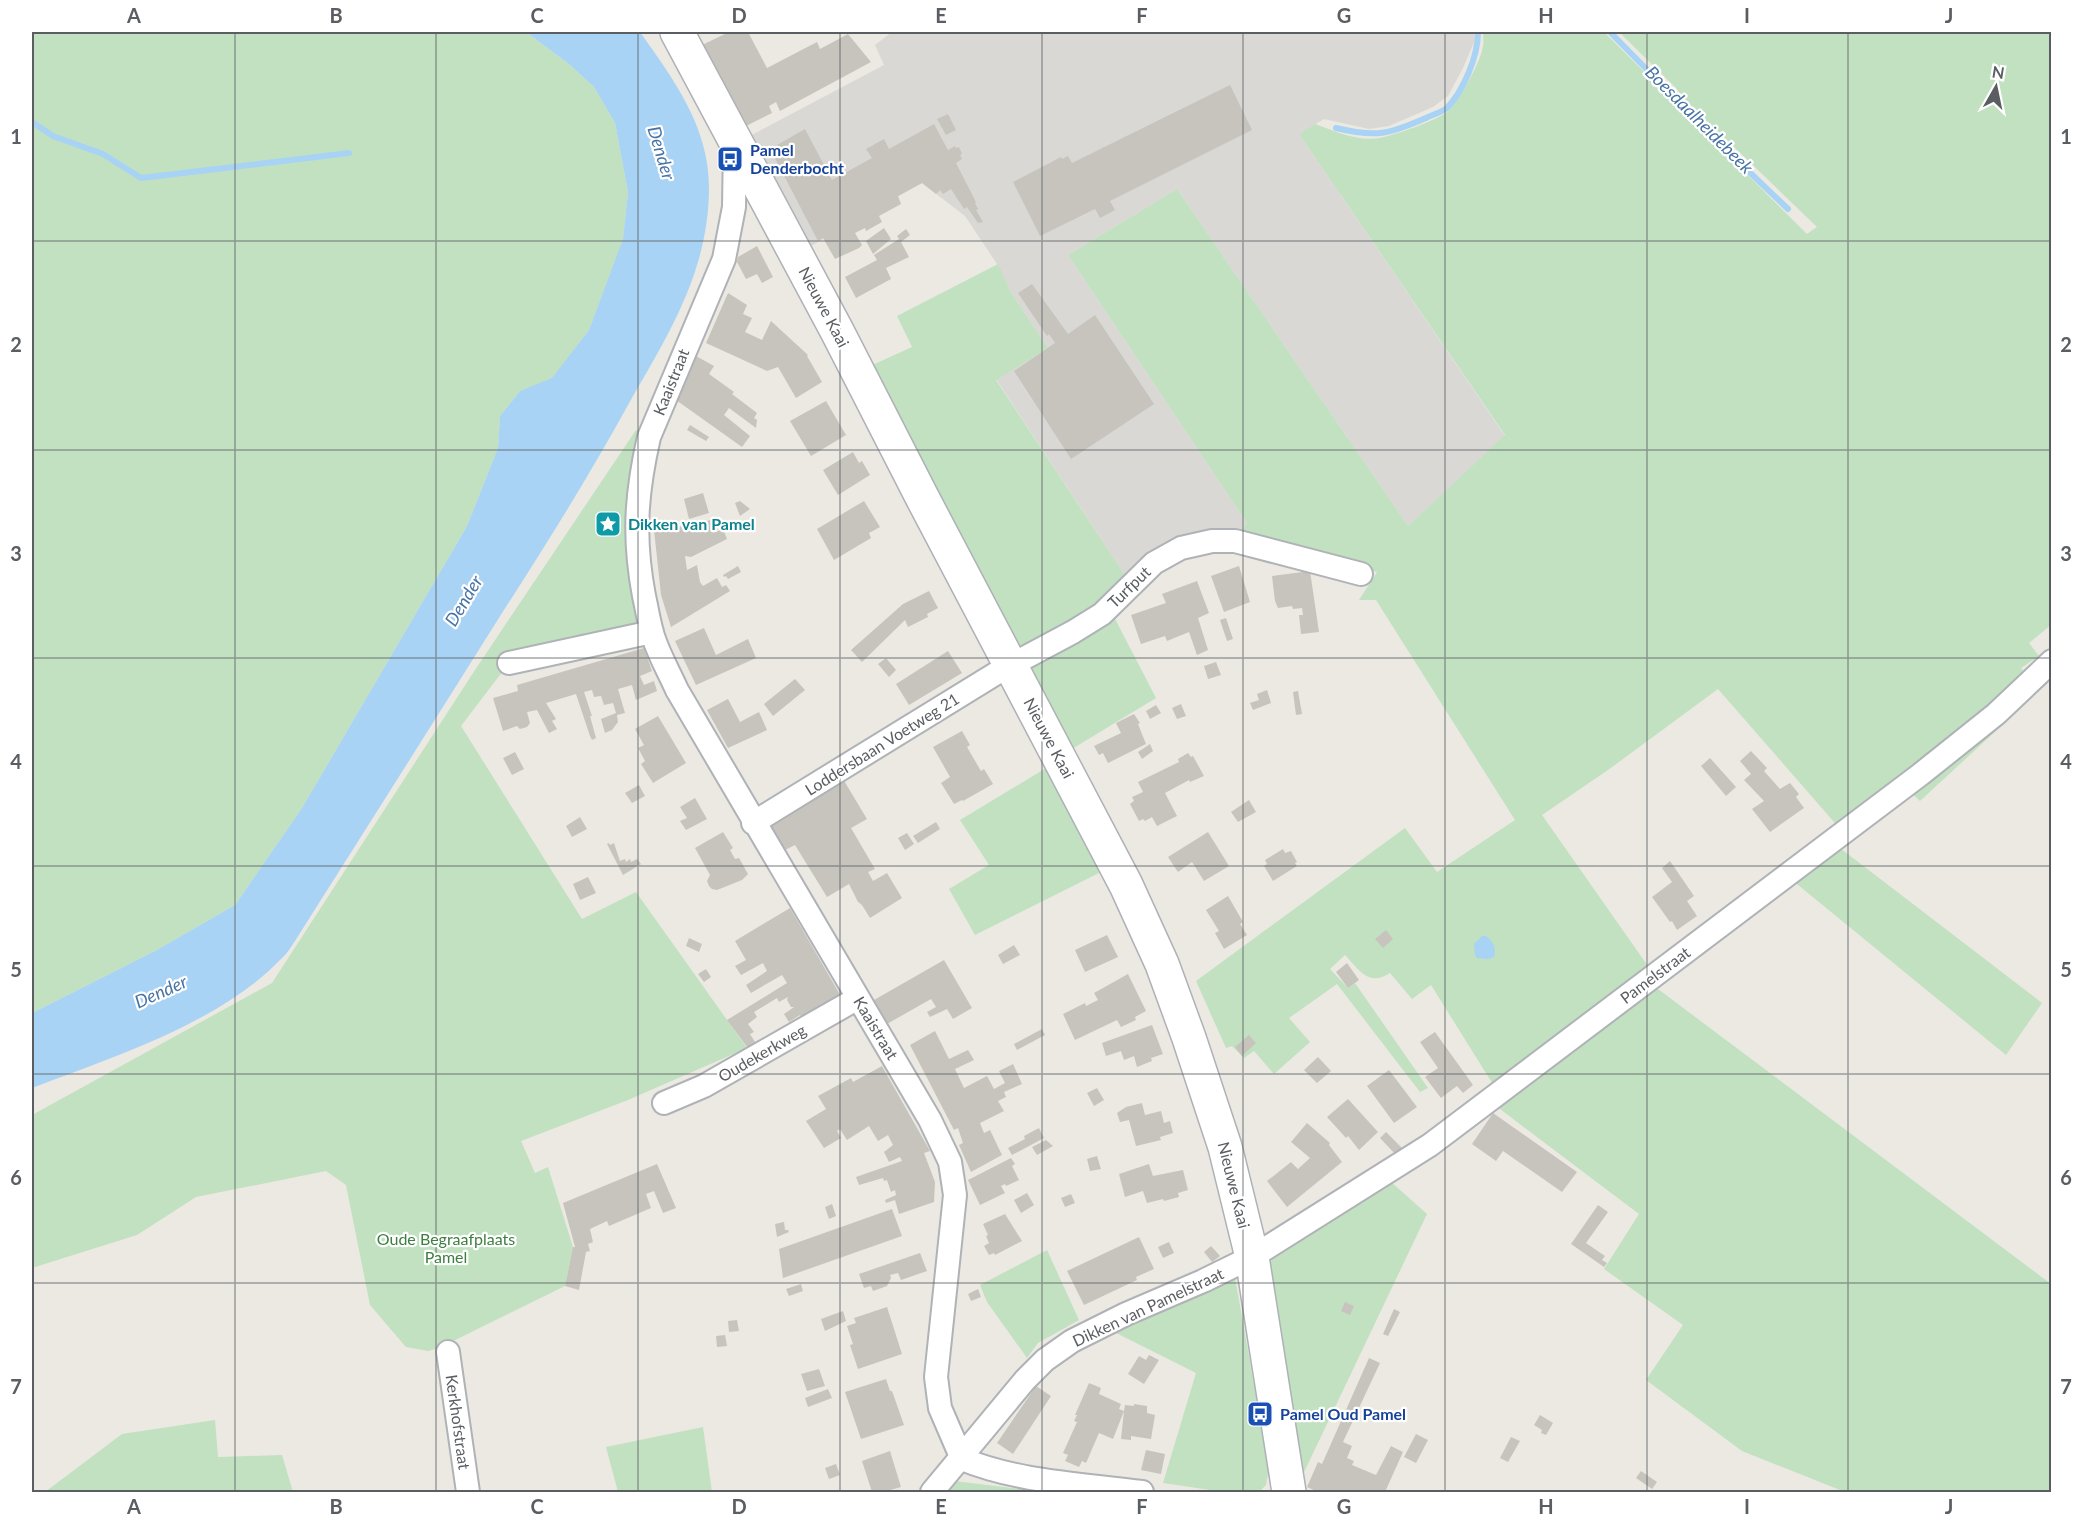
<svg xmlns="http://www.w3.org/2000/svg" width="2083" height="1524" font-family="Lato,sans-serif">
<rect width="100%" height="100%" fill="#ebe9e2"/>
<path fill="#dad8d4" d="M892 32H1474L1475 40 1463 68 1448 96 1433 107 1389 126 1369 129 1324 119 1299 134 1505 436 1408 526 1177 189 1068 255 1247 523 1238 535 1213 531 1152 551 1126 577 996 379 1048 348 1010 291 997 264 965 216 922 183 802 251 744 139 884 65 875 45Z"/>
<path fill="#c1e1c1" d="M32 32H526L569 64 594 87 615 123 628 192 623 240 589 330 552 379 520 391 500 416 498 448 467 526 302 808 235 905 155 951 32 1013Z
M1483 32H1604L1807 234 1817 227 1682 97 1677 89 1619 32H2051V625L2029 643 2039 656 2021 668 2028 676 1841 830 1718 689 1608 770 1542 815 1650 969 1494 1086 1431 985 1412 999 1390 973C1369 987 1359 970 1345 955L1330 969 1348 988 1355 983 1428 1088 1420 1092 1337 984 1289 1018 1310 1042 1274 1074 1254 1051 1244 1058 1232 1046 1226 1048 1196 981 1405 828 1437 872 1515 820 1376 600H1359L1377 572 1238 535 1247 523 1068 255 1177 189 1408 526 1505 435 1299 134 1315 124C1334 131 1358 142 1379 138 1392 136 1439 120 1448 111 1460 100 1481 61 1483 46 1484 41 1483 36 1483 32Z
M998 264 1010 291 1048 348 996 380 1126 577 1083 617 1027 646H1018L868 367 912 347 897 316Z
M636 430 642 433 652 632 509 663 461 726 582 919 636 892 747 1048 628 1100 521 1141 535 1173 548 1167 573 1247 565 1286 439 1348 428 1351 406 1347 370 1305 346 1185 326 1171 196 1197 137 1235 32 1268V1115L272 983 475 670Z
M1112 613 1156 698 1067 752 1031 673 1034 664Z
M2051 668V680L1920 801 1908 790Z
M1046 768 1101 872 975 935 949 889 989 865 960 820Z
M1836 845 2042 1003 2006 1055 1792 880Z
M1654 986 2051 1284V1492H1845L1742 1451 1646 1380 1683 1325 1604 1269 1639 1214 1492 1103Z
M1390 1181 1427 1214 1297 1487 1265 1266 1270 1257Z
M1047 1250 1079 1320 1038 1343 1027 1358 987 1302 980 1285Z
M1235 1278 1269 1468 1266 1485 1259 1492H1224L1163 1483 1196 1373 1108 1329Z
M215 1420 218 1457 282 1455 293 1492H45L122 1434Z
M703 1427 712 1492H618L606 1447Z
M954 1481 1044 1492H944Z"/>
<path fill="#a8d3f5" d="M526 32H640C674 80 710 128 709 190 708 273 668 335 628 405 589 476 546 545 502 613 435 720 367 827 300 933 294 942 289 952 281 959 220 1023 113 1057 32 1088V1013L155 951 235 905 302 808 467 526 498 448 500 416 520 391 552 378 589 330 623 239 628 192 615 123 594 87 569 64Z
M1482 936H1486C1493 941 1497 949 1494 957L1488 959 1477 958 1475 955 1474 944Z"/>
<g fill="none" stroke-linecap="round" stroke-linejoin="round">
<path stroke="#a8d3f5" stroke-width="6" d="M1610 32 1717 141 1788 209
M32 122 53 136 103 154 141 178 349 153
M1336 128C1377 138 1389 134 1426 118 1432 115 1442 112 1447 108 1464 90 1478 56 1478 32"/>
</g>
<path fill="#c7c4be" d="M729 32H748L767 68 817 42 820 49 848 34 871 62 780 111 776 102 769 106 772 113 742 128 702 45Z
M1230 85 1252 130 1110 201 1115 210 1100 218 1095 209 1040 236 1013 182 1061 157 1062 159 1068 156 1072 163Z
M948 114 956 130 946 135 937 119Z
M934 124 948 150 955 146 956 148 959 147 962 154 960 155 962 159 956 163 976 202 975 203 978 209 976 210 983 222 978 223 967 207 964 209 951 189 943 194 940 190 936 194 922 183 898 196 901 204 879 216 882 222 866 231 865 228 855 233 862 245 859 248 835 259 823 238 818 241 770 149 805 129 832 180 872 158 866 149 884 139 889 149Z
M884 228 891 239 873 254 866 241Z
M906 229 910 235 901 242 909 257 886 268 891 279 856 298 845 277 877 260 874 255 899 239 897 236Z
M757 246 773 277 762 283 757 274 746 279 737 262 738 257Z
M1032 284 1068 334 1095 315 1154 404 1071 459 1014 371 1055 343 1049 334 1047 336 1018 293Z
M728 293 747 305 743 314 752 318 745 332 762 340 771 321 808 355 807 356 822 382 796 398 778 367 767 371 706 343Z
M696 356 714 366 709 374 734 392 732 394 757 413 754 418 757 420 756 428 729 408 724 415 750 436 742 447 676 400Z
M826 401 846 435 811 456 790 421Z
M690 425 709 437 706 441 687 430Z
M853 452 859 463 862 461 870 475 838 495 823 470Z
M703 493 709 513 689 519 684 499Z
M740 501 750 509 740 516 735 503Z
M864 501 880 527 869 533 871 538 834 560 817 529Z
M710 520 716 532 723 529 727 539 691 557 685 556 687 570 697 565 700 582 703 586 717 578 722 587 726 585 730 591 671 627 661 595 654 530 683 526V529Z
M738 566 741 572 728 579 726 576 724 577 723 575Z
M1239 566 1250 602 1224 612 1211 576Z
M1310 571 1319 632 1301 634 1299 615H1303L1302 608 1293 609 1292 606 1278 608 1275 601 1272 576Z
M1197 581 1209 613 1198 618 1208 650 1197 655 1189 632 1167 641 1165 636 1141 644 1131 615 1166 603 1162 594Z
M929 591 938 608 927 614 928 617 908 627 905 620 862 662 851 650 903 604Z
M1226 618 1233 639 1227 641 1220 620Z
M704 628 716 655 748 639 756 658 696 685 675 641Z
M644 648 652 671 640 676 644 685 654 681 657 691 636 700 632 685 618 689 625 713 617 715 618 722 612 730 605 733 601 719 616 713 613 703 604 705 601 696 594 697 592 690 584 692 592 716H590L596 738 592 740 590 736 576 694 546 703 556 719 552 721 557 729 549 733 537 710 527 712 530 723 527 727 520 729 517 726 503 731 493 698 518 691 517 685Z
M948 651 962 673 909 705 896 684Z
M886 658 896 670 889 677 878 664Z
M1216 662 1221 675 1208 679 1204 666Z
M795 679 805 690 773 716 764 704Z
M1267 690 1271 703 1253 710 1250 703 1259 700 1257 694Z
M1298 691 1302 714 1296 715 1293 692Z
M728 699 740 722 759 712 767 730 728 748 707 710Z
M1181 704 1186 716 1177 719 1172 708Z
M1156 705 1161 713 1150 719 1146 711Z
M1134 714 1140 723 1138 724 1146 744 1108 763 1103 753 1099 755 1094 746 1121 733 1116 723Z
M658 716 686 763 653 783 641 764 645 761 638 748 644 745 635 729Z
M962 731 970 745 967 747 981 771 984 769 993 784 963 801 962 800 954 804 941 783 950 777 933 747Z
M1150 744 1153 751 1142 759 1138 752Z
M1751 751 1767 768 1764 771 1780 789 1790 783 1799 794 1796 797 1804 808 1770 832 1752 809 1764 801 1744 780 1751 774 1740 761Z
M515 752 524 769 512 775 503 758Z
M1188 753 1191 757 1193 756 1204 776 1190 782 1189 780 1165 793 1177 816 1157 826 1152 817 1145 821 1143 819 1139 821 1130 804 1134 801 1132 797 1143 792 1138 782 1179 762 1178 759Z
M1710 758 1736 787 1726 796 1701 766Z
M843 779 867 819 851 828 875 869 868 872 873 881 887 873 902 898 870 918 862 905 858 902 849 884 827 897 795 845 785 850 769 824Z
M639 785 645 796 632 803 625 793Z
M695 798 707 819 686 830 680 821 687 818 680 807Z
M1249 800 1256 812 1238 822 1231 812Z
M580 817 587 829 572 837 566 826Z
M936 822 940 829 918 843 913 836Z
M723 832 733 848 730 850 735 859 739 858 748 874 742 880 717 890 712 889 709 886 707 881 710 875 695 848Z
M1208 832 1229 866 1204 881 1192 862 1178 872 1168 857Z
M907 833 914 844 905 850 898 838Z
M609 843 610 845 614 843 620 861 625 859 626 862 630 859 631 862 637 859 641 864 623 875 607 844Z
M1283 849 1285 853 1291 851 1297 862 1295 863 1297 866 1273 881 1264 866 1267 864 1265 860Z
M1670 861 1694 896 1687 901 1697 916 1677 930 1672 921 1670 922 1652 897 1672 882 1662 868Z
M588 877 596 893 580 900 573 884Z
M1228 896 1243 922 1240 924 1247 935 1224 949 1215 933 1219 931 1206 910Z
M790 908 839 993 838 999 805 1025 800 1015 789 1022 784 1014 794 1007H791L787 1000 788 997 779 1002 777 998 754 1012 757 1017 748 1024 754 1032 750 1034 760 1050 753 1055 727 1020 787 983 782 975 751 993 746 985 767 971 763 963 741 975 735 966 746 960 735 941Z
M1386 930 1393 939 1383 948 1375 939Z
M1107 935 1118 957 1085 972 1075 950Z
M689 938 702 944 699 952 686 946Z
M1014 945 1020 955 1003 964 998 955Z
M944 960 972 1008 953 1019 947 1009 930 1017 927 1012 936 1007 931 999 887 1024 874 1000Z
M1347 963 1359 980 1348 988 1336 972Z
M706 969 711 977 704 982 698 974Z
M1128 974 1146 1011 1135 1017 1136 1020 1121 1027 1117 1020 1075 1040 1063 1014 1085 1003 1086 1006 1098 1000 1094 993Z
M1152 1025 1163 1054 1151 1058 1152 1061 1137 1067 1134 1056 1124 1060 1121 1051 1106 1056 1102 1043Z
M1042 1029 1045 1035 1017 1050 1014 1044Z
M935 1031 949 1059 968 1050 974 1060 955 1069 964 1088 987 1076 994 1089 1005 1083 999 1071 1013 1064 1022 1084 1004 1092 1006 1097 998 1101 1004 1111 980 1123 984 1133 990 1130 1002 1155 971 1172 959 1145 963 1143 958 1128 954 1130 910 1045Z
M1435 1032 1473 1085 1463 1093 1457 1086 1441 1098 1425 1077 1438 1068 1420 1042Z
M1249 1035 1256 1043 1242 1056 1235 1047Z
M1318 1057 1331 1071 1317 1083 1304 1070Z
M882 1066 930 1151 924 1153 935 1182 934 1202 899 1214 895 1200 886 1203 885 1200 896 1195 895 1190 891 1192 887 1180 884 1181 883 1178 859 1185 856 1177 902 1161 900 1157 889 1162 884 1152 893 1145 888 1135 878 1141 869 1126 847 1140 840 1129 837 1131 841 1138 824 1148 806 1121 826 1109 818 1096 851 1078 853 1082Z
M1389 1070 1417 1107 1394 1123 1367 1086Z
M1097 1088 1104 1100 1094 1106 1087 1093Z
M1348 1099 1378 1132 1359 1150 1348 1136 1346 1138 1327 1117Z
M1142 1103 1145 1115 1161 1111 1164 1123 1170 1121 1173 1133 1160 1137 1161 1140 1136 1146 1129 1120 1120 1122 1117 1113 1126 1107Z
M1493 1113 1577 1172 1562 1192 1503 1151 1496 1161 1472 1144Z
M1307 1123 1330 1143 1329 1145 1342 1162 1287 1207 1267 1181 1291 1162 1298 1169 1310 1158 1291 1142Z
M1039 1128 1044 1138 1012 1155 1008 1148 1025 1139 1024 1136Z
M1386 1132 1403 1149 1397 1156 1380 1138Z
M1046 1140 1053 1146 1037 1155 1032 1147Z
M1097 1156 1101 1169 1090 1171 1087 1159Z
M1011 1158 1015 1164 1012 1166 1019 1180 1006 1186 1005 1184 1001 1186 1005 1193 980 1205 968 1180Z
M657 1164 676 1208 663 1213 654 1191 646 1194 651 1208 609 1226 607 1221 590 1229 593 1242 588 1244 590 1251 586 1252 579 1290 565 1286 573 1247H575L563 1203Z
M1149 1164 1153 1176 1183 1170 1188 1190 1178 1193 1179 1197 1164 1201 1163 1199 1147 1203 1143 1191 1125 1197 1119 1174Z
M1027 1193 1034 1205 1021 1213 1014 1200Z
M1071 1194 1075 1203 1065 1207 1061 1198Z
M832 1204 836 1216 829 1219 825 1207Z
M1598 1205 1608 1212 1586 1243 1605 1256 1602 1260 1607 1263 1604 1267 1571 1244Z
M892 1209 902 1236 783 1278 779 1249Z
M1005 1214 1022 1241 995 1255 994 1253 989 1255 984 1246 989 1243 986 1236 988 1235 983 1224Z
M784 1222 785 1230H788L789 1232 777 1237 775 1224Z
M1139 1237 1154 1269 1136 1277 1137 1280 1084 1305 1067 1271Z
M1169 1242 1174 1253 1163 1258 1158 1247Z
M1211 1246 1220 1256 1212 1262 1204 1252Z
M920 1253 927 1271 901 1280 898 1273 890 1275 891 1278 887 1286 873 1291 871 1286 864 1288 859 1274Z
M801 1284 803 1291 789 1296 786 1289Z
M978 1289 981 1297 971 1301 968 1294Z
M1345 1302 1354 1306 1350 1315 1341 1311Z
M887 1307 902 1354 858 1369 850 1345 853 1344 847 1326 856 1323 854 1318Z
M1394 1309 1400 1312 1388 1336 1383 1334Z
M843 1311 846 1321 825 1331 821 1319Z
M737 1320 739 1331 729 1332 728 1321Z
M725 1335 727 1346 717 1347 716 1336Z
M1149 1355 1159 1360 1144 1384 1128 1374 1139 1356 1146 1360Z
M1369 1358 1380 1363 1343 1442 1352 1446 1347 1458 1354 1461 1352 1465 1376 1475 1391 1446 1403 1452 1385 1492H1318L1307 1487 1318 1462 1322 1464Z
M819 1369 825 1386 807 1391 801 1374Z
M886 1379 890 1391H892L904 1425 861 1439 845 1392Z
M1089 1383 1101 1388 1099 1394 1121 1404 1119 1409 1124 1411 1125 1405 1134 1406V1404L1147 1406V1413L1155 1415 1151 1439 1131 1436V1440L1121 1439 1124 1411 1113 1439 1099 1433 1086 1463 1082 1461 1079 1467 1065 1461 1068 1455 1063 1453 1077 1422 1074 1421 1077 1415H1075Z
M1036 1386 1051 1396 1013 1454 997 1443Z
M828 1389 832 1398 808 1407 805 1398Z
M1540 1415 1553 1423 1546 1435 1541 1433 1542 1430 1534 1425Z
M1416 1434 1428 1440 1416 1463 1404 1457Z
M1511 1437 1520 1441 1508 1462 1500 1458Z
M1146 1450 1165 1454 1161 1474 1141 1470Z
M890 1451 901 1487 883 1492H872L862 1461Z
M836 1464 840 1475 829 1479 825 1468Z
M1641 1471 1657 1482 1652 1489 1636 1478Z"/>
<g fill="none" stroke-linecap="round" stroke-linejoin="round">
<g stroke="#afb2b6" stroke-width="26">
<path id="street" d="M735 145 734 207 724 259 649 437C636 494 633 538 644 596 647 609 649 623 653 636 659 655 669 672 677 690L930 1120 950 1162 955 1195 936 1377 940 1408 962 1459
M509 663 652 632
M753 823 1000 671 1073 632 1102 614 1154 563 1181 548 1212 541H1235L1361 574
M664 1103 704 1086 858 998
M448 1352 468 1492
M962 1459C1018 1482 1082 1484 1142 1492
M932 1492 1025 1380 1045 1360 1072 1341 1126 1314 1203 1281 1252 1257 1430 1145 1921 774 1996 714 2052 661"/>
</g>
<g stroke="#aeb1b6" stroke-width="36">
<path id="secondary" d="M677 32 837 331 923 499 1126 885 1162 964 1189 1038 1225 1147 1252 1257 1289 1492"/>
</g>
<use href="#street" stroke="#fff" stroke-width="22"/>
<use href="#secondary" stroke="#fff" stroke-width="33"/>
</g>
<path fill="none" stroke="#5a5d61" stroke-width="1.5" stroke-opacity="0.55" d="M235 32V1492M436 32V1492M638 32V1492M840 32V1492M1042 32V1492M1243 32V1492M1445 32V1492M1647 32V1492M1848 32V1492M32 241H2052M32 450H2052M32 658H2052M32 866H2052M32 1074H2052M32 1283H2052"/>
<defs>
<g id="bus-square" transform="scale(1.35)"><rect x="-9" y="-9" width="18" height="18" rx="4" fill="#1a4fb4" stroke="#fff"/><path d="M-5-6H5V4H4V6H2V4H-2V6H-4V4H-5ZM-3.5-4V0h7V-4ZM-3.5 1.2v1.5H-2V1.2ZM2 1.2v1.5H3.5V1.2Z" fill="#fff"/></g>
<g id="sight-square" transform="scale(1.35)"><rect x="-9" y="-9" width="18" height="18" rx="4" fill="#0f9aa8" stroke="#fff"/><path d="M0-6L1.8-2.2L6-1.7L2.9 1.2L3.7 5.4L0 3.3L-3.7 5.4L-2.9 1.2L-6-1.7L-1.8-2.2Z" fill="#fff"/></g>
</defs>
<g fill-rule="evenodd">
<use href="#bus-square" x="730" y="159"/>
<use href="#sight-square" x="608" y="524"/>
<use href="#bus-square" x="1260" y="1414"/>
</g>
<g text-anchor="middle" stroke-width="4.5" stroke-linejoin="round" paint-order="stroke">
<g font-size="16" font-weight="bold" fill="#164399" stroke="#fff" text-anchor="start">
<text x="750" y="156">Pamel<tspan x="750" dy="18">Denderbocht</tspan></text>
<text x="1280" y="1420">Pamel Oud Pamel</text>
</g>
<g font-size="16" fill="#5a5d61" stroke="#fff">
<text transform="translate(824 307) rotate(62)" y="6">Nieuwe Kaai</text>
<text transform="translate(671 382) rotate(-68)" y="6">Kaaistraat</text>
<text transform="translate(1129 587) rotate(-44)" y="6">Turfput</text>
<text transform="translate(1049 738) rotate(62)" y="6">Nieuwe Kaai</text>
<text transform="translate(882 744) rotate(-32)" y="6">Loddersbaan Voetweg 21</text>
<text transform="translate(1655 975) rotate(-37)" y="6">Pamelstraat</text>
<text transform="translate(876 1028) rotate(59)" y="6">Kaaistraat</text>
<text transform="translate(762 1053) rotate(-30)" y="6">Oudekerkweg</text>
<text transform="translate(1234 1185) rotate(76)" y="6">Nieuwe Kaai</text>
<text transform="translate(1148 1307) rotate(-25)" y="6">Dikken van Pamelstraat</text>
<text transform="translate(458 1422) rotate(82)" y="6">Kerkhofstraat</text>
</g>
<g font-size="16" font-weight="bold" fill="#0d838f" stroke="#fff" text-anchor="start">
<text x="628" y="530">Dikken van Pamel</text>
</g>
<g font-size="16" fill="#3d7e41" stroke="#fff">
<text x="446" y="1245">Oude Begraafplaats<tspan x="446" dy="18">Pamel</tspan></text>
</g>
<g font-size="18" font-style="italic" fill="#4874a5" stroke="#fff">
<text transform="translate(1699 120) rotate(45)" y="6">Boesdaalheidebeek</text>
<text transform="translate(661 153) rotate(73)" y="6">Dender</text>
<text transform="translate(464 601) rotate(-59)" y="6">Dender</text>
<text transform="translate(161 992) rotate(-24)" y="6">Dender</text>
</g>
</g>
<rect width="2083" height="1524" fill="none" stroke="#ffffff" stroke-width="66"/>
<g transform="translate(1996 87) rotate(9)" stroke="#ffffff" stroke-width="4.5" paint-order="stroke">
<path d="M0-4.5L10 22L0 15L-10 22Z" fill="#5a5d61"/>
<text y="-9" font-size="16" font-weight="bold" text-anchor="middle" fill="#5a5d61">N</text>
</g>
<rect x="33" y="33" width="2017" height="1458" fill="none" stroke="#5a5d61" stroke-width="2"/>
<g font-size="20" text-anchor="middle" font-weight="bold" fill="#5a5d61">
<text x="134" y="23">A</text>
<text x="336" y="23">B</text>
<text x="537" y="23">C</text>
<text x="739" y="23">D</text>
<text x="941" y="23">E</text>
<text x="1142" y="23">F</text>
<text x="1344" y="23">G</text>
<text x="1546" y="23">H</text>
<text x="1747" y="23">I</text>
<text x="1949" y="23">J</text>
<text x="16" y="144">1</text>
<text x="2066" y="144">1</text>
<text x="16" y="352">2</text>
<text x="2066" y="352">2</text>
<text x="16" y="561">3</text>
<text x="2066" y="561">3</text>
<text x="16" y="769">4</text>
<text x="2066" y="769">4</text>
<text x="16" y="977">5</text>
<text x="2066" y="977">5</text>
<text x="16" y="1185">6</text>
<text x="2066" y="1185">6</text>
<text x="16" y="1394">7</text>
<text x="2066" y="1394">7</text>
<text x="134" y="1514">A</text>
<text x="336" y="1514">B</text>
<text x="537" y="1514">C</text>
<text x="739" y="1514">D</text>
<text x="941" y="1514">E</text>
<text x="1142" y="1514">F</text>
<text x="1344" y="1514">G</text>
<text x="1546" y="1514">H</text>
<text x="1747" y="1514">I</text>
<text x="1949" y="1514">J</text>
</g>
</svg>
